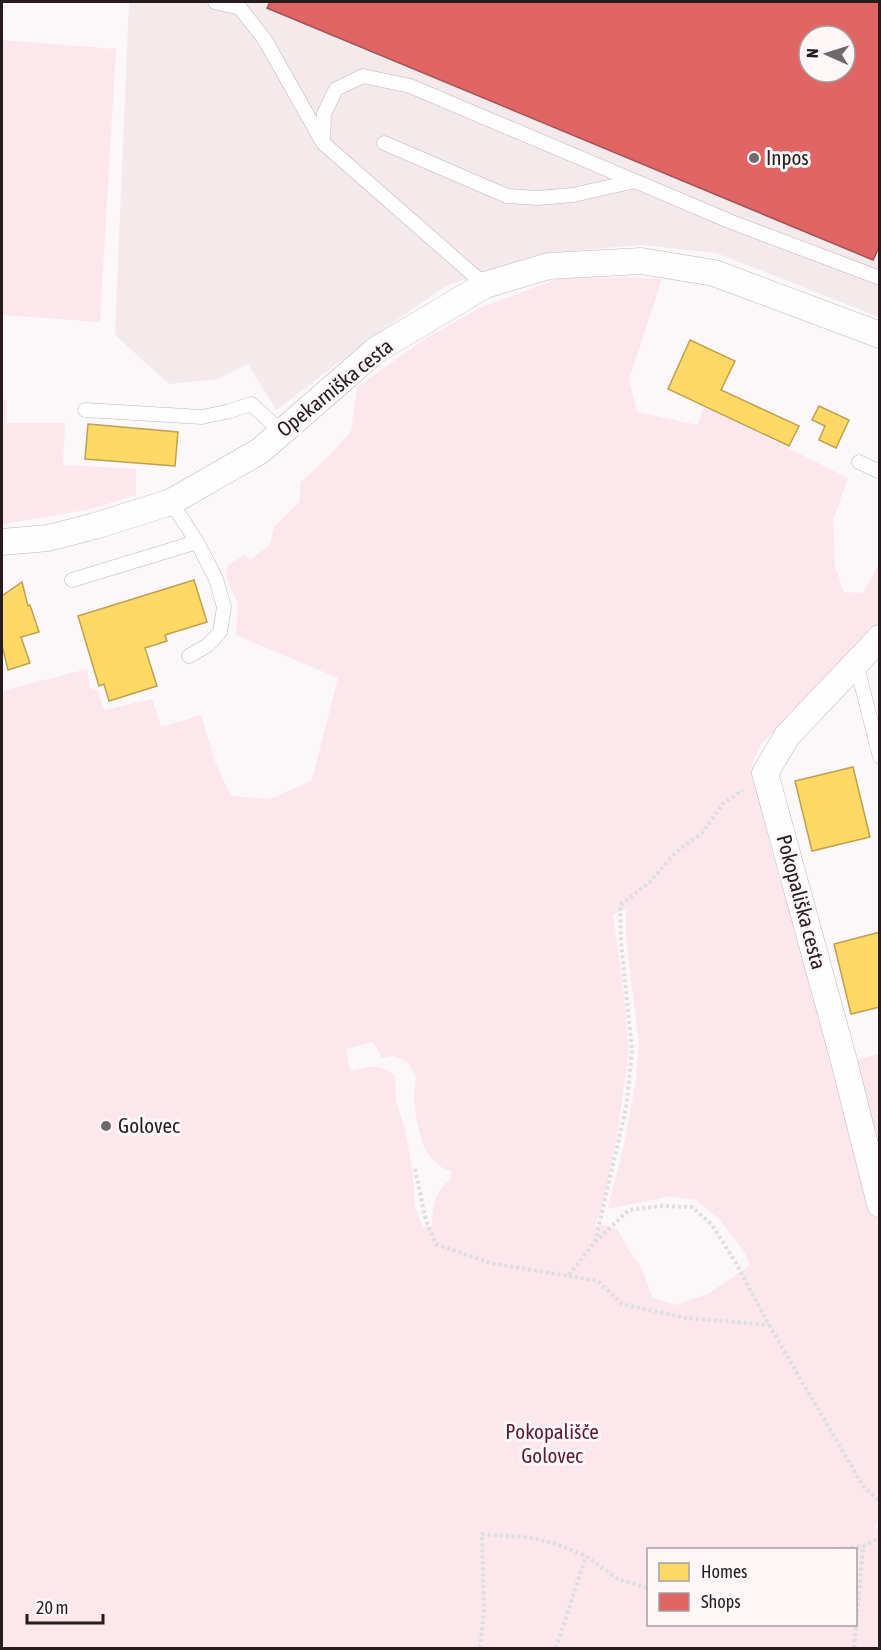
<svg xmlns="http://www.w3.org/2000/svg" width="881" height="1650" font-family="'Asap Condensed',sans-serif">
<rect width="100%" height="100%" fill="#fcf8f9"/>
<path fill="#f4e9eb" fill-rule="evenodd" d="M129 2H879V317L716 253 642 245 547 253 509 264 446 286 367 341 276 410 248 364 218 379 169 384 115 335ZM809 36H845V72H809Z"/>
<path fill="#fbe7ec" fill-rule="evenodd" d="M2 40 116 49 100 322 2 315Z
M623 277 662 279 629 379 637 412 698 425 704 406 848 478 833 520 835 566 844 592 863 593 879 564V622L799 709 761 744 752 764 757 793 774 860 822 1021 835 1078 850 1061 879 1054 880 1515 875 1529 879 1527V1648H2V691L87 669 90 688 98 690 104 710 152 699 161 727 201 715 215 762 231 796 271 799 312 780 338 678 236 635 238 604 226 576 228 565 245 555 250 560 270 545 274 527 300 501V483L331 454 351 431 357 387 426 338 480 308 557 279ZM626 910V938L639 1045 636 1080 624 1145 608 1207 613 1208 670 1196 696 1200 719 1219 744 1251 750 1265 708 1294 675 1305 653 1298 641 1267 628 1249 618 1230 605 1225 595 1226 604 1200 617 1136 629 1053 623 986 613 914ZM373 1042 382 1058 393 1056 408 1062 416 1076 414 1098 416 1117 422 1143 430 1157 441 1167 451 1171V1179C434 1192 433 1206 432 1226L423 1227 415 1207 413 1174 405 1129 396 1100 395 1076C378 1062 370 1067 350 1071L346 1049ZM648 1550H856V1624H648Z
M2 400H7V423H65L63 465 136 469V495L91 509 41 518 2 524Z"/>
<path fill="#ffd966" stroke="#bea050" stroke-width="1.5" d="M690 340 735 361 721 390 799 426 789 446 668 389Z
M819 406 849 420 836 448 819 440 825 426 812 420Z
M88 424 178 432 175 466 85 459Z
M194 580 207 622 165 635 167 641 145 648 157 686 109 701 104 684 99 686 78 616Z
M22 582 28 606 30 605 39 632 21 637 30 663 8 670 2 645V596Z
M853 767 870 837 812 851 795 781Z
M880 932V1007L851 1014 834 944Z"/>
<path fill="#e06666" stroke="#a85050" stroke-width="1.5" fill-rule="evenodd" d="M270 2H880V245L873 260 267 8ZM809 36H845V72H809Z"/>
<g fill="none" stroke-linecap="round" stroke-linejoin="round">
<g stroke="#bcb4b6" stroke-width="15">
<path id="lane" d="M215 2 240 8 265 40 322 141
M384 143 507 196 538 198 573 195 635 181
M485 285 323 143 324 114 336 89 363 76 410 86 734 223 880 278
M85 410 202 417 230 411 251 404 282 432
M859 462 880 472
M171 502 197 542 216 579 224 607 220 632 208 645 189 656
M72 580 197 542
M856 663 880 757"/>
</g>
<g stroke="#bcb4b6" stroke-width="27">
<path id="street" d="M2 542 48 538 95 526 171 502 260 451 376 350 485 285 549 266 641 261 714 273 880 335
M880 638 787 736 765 773 844 1061 880 1204"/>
</g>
<path stroke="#dfdede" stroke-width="4" stroke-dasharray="3 3" stroke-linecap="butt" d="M415 1169 426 1221 436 1244 490 1263 568 1276 595 1242 626 1108 632 1051 621 942 620 905 650 882 676 852 702 833 723 804 743 790
M595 1242 629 1210 662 1206 692 1207 712 1225 736 1263 769 1325 863 1486 880 1502
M569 1276 598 1281 622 1304 686 1318 769 1325
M833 1550 863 1546 880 1538
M480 1648 484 1612 482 1534 533 1538 557 1544 586 1556 618 1579 648 1588
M556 1648 586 1556
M854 1648 863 1546"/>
<use href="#lane" stroke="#fffefe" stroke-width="14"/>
<use href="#street" stroke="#fffefe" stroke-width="26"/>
</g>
<g fill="#71686a" stroke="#fdf7f8" stroke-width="2">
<circle cx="754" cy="158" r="6"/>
<circle cx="106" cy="1126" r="6"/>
</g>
<g text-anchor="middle" stroke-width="6" stroke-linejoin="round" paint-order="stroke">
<g font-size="21" fill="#261b1d" stroke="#fdf7f8" text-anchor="start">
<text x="766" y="165">Inpos</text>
<text x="118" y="1133">Golovec</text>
</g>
<g font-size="21" fill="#261b1d" stroke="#fdf7f8">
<text transform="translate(335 388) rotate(-39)" y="7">Opekarniška cesta</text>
<text transform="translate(801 902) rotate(75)" y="7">Pokopališka cesta</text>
</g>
<g font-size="21" fill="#581b31" stroke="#fdf7f8">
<text x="552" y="1439">Pokopališče<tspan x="552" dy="24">Golovec</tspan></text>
</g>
</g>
<rect width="881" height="1650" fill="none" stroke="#261b1d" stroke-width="6"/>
<rect x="647" y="1548" width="210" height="78" fill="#fdf7f8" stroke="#a79fa0" stroke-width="1.5"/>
<rect x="659" y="1563" width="30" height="18" fill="#ffd966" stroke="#a79fa0" stroke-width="1.5"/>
<text x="701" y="1578" font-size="18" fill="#261b1d">Homes</text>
<rect x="659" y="1593" width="30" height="18" fill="#e06666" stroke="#a79fa0" stroke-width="1.5"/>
<text x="701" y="1608" font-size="18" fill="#261b1d">Shops</text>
<g transform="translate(827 54) rotate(273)"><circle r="28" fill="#fdf7f8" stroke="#a79fa0" stroke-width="1.5"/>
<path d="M0-4.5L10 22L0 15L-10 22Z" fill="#71686a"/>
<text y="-9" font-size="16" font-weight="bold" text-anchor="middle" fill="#261b1d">N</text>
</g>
<path d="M27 1614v9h76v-9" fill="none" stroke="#261b1d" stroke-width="3"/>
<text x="36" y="1614" font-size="18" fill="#261b1d" stroke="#fdf7f8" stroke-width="4.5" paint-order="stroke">20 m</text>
</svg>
